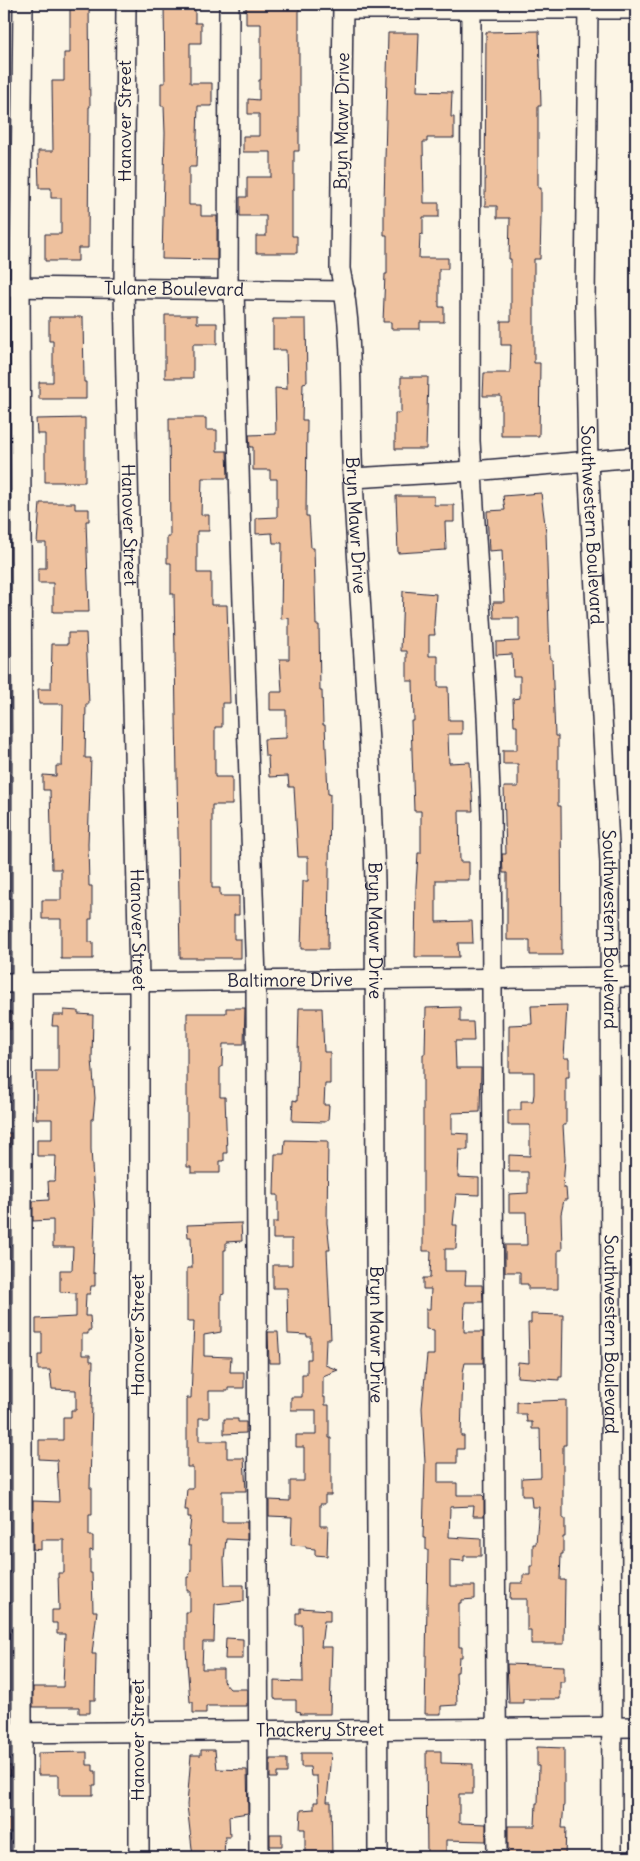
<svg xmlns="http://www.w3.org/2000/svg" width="640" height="1861" font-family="Delius,sans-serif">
<rect width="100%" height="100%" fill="#fcf5e5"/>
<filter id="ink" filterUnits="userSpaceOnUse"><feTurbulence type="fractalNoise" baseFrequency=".02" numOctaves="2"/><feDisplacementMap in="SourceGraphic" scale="10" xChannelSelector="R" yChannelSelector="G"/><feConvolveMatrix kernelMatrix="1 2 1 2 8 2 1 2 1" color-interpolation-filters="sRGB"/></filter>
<g filter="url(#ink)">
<path fill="#eec19e" stroke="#22223b" d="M70 4H89L90 107H89L88 248H78V261H45V234H61V198H51V188H39L38 151H53L52 81H64V53H70Z
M164 4H195V23H201V43H190V83H212V106H198L196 167H189V205H201V216H217V260L162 259 165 133 164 106H161V83H165Z
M246 4H299V151H294V190H292V236H297V253H256V236H266V216H240V197H247V177H271V152H243V136H259V114H248V99L259 100V80H261V24H246Z
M539 31 541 106H538V188H541V218L540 259H534V363H540L539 436H501V396H483L484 373H510L511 345H501V321H511V259H509L510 218H497V206H485L486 32Z
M388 33H419L417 91 452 92 451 117H454V138H427V142H423L424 203H439V217H423V234L420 235 419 258H448V269H439V307H444V322H420V329H391V322H383L385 274H387V235H384V203Z
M165 315H197V323H217V344H193V378H165Z
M49 317H83L84 382H86V399H39V382H53V341H49Z
M273 319H306L307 382 303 383 302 420H307L306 516H309L311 548H314L316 625H319L320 691H322L323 725H325L328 794H330L328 949H301L303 881H308V857H298L294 787H289L288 776 269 777 268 756H265L264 739 286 738V710H270V692H282L280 659H289V618L281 619 282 543H273L272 533 256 534V518L277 517V479H270V470H253V447H250L249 435 276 434 275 388 287 389 286 350H273Z
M401 377H428L426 449H395V413H401Z
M85 418V482H45V434H37L36 419Z
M169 418H206V430H217V451H227L228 478H202L201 515H209V531H197V573H211V605H227L230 703H222V727H215V777H232V805H212V888H220V896H239V915H234V939H241V958H180L174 594H171V563H167V537H170Z
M541 493 546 532 550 659H552L555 736H558V806H561L562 955H530V940H507V873H503L502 854H506L504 787H518V764H503V750H517V726H514L513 699 520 698V676H513L512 654 496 655V642L519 641V618H494L493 602H504L502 550 489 551 487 511 505 510 503 496Z
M396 496H434V505H454V522H445L446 550 398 553Z
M40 503H75V509H89V521H86L89 612H53V583H38V568H46V543H37Z
M403 591 436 594 434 625 435 635H429V656H438V687H448L449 720H462V734H448L449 763 470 762 473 811H459L460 862H469V880H436V922L472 921 473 943H458L459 957H415L416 886 418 853H421V811H414L411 721H414L413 681H407V651H401Z
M68 633H86L89 704H86L85 758H91L88 844 89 886H92V919H89V942H93V959H61V919H42V900H61V869H52L50 790H43V775L56 776V766H62L63 704H39L38 689H51L52 644H68Z
M567 1005 564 1058H569V1077H566V1125H563L565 1159 563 1188H566L567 1200H564L561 1214 562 1250H558V1289H528V1284H520V1272H505V1245H527L526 1212H509V1194L528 1193V1172H509V1155L530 1156V1125H508V1110H521V1101H533L534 1094V1072H509V1025L532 1024 531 1006Z
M460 1007V1022H473L474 1041H455L456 1068H481L480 1112 452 1113V1133L468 1134V1150H459L458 1177 479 1178V1195L456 1194 453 1225H457L456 1249H445V1271H466L465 1285H482L483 1302H465L464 1332H483V1363H465L463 1372 461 1436H464V1449H457V1463H438V1483H457V1495H482L484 1497V1516H473L474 1506 450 1507 449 1537 481 1539V1556H464V1561L450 1560V1586H475V1599L462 1600V1603H459V1647H462V1657H459L458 1672H456L457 1705 441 1706V1714H425L428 1550H426V1538H423L425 1463 422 1408 427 1355H434V1330L426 1329V1309H430L431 1289H423V1278H430L431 1251H423V1054H425L426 1008Z
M226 1008H245L244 1044H223L222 1067H220V1097H225L227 1153H224V1161H220V1173H191V1167H187V1013H226Z
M299 1008H322L324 1052H330V1084H325L324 1105H329L328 1120 325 1122 292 1121 293 1100 297 1101Z
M64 1010 78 1011V1014L93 1015 92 1059 95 1098 93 1119H91V1149L95 1213 93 1273H95V1286H91L90 1294H86L85 1316H90L91 1330H88V1334H82V1355H90V1361H93L90 1488H92V1515H89V1536H93V1551L90 1550V1573H92L93 1611H97L92 1654H96L95 1700H90V1713H79V1707H33V1687H63L65 1634H57V1623H52V1610H59L58 1573H64V1540H41V1550L33 1549V1501L59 1502 57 1460 39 1459V1440H63V1417H71V1410H76V1390L52 1389 50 1370H38V1355H42V1333H36V1319L76 1317V1293L60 1292V1270H72L73 1247H53V1220L33 1221V1201L49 1200 48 1181H55L56 1156H37V1139H52V1119H36V1072H58V1026H52L53 1015H64Z
M4 1012H11V1029H4Z
M4 1133H11V1147H4Z
M285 1140 328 1141 327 1223 330 1250H327L331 1339H326L325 1365 338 1370 323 1376V1397H325V1405H329V1438H331V1495H325V1504H320V1526H328L327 1556 315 1555V1549L306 1548V1546L291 1545 292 1517 269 1516V1500L290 1501V1481H304V1447H296V1435H316V1410H291V1397H302V1374H307V1359H311V1337H307V1335L288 1334 287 1288H273V1265H292V1239H273V1222H278V1195H274L275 1154H284Z
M241 1223 242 1241 226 1242V1250H224V1294L221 1295V1332L204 1335V1356L231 1357 230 1372H244V1388H228V1391H209V1418H199V1441H227V1458H244L246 1491H222V1522H247V1540L226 1539 224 1559 225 1585H244V1601L215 1604 214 1642H203L202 1669H223V1681L230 1689H247V1706H206V1713H193V1702H190L186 1649V1612H190V1591H187V1577H189L191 1570V1546H188L191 1517H188V1510H185L187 1489H193V1467H187V1398H191L194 1321H187V1268H192L191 1237H188L187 1225Z
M531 1314 563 1315 562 1377H559V1380L517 1377 518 1362 529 1363 528 1323H531Z
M268 1332H278L280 1363H269Z
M566 1400V1445H563V1519H565V1537H563V1554H561L560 1580H565L564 1644H531V1630H527V1599H510L511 1583H523V1575H530V1566H533V1544H536L539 1507H532L531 1496H522V1478L541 1477 540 1429H532V1422H527L526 1414H517V1402Z
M224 1419H238V1422H246V1433L224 1434Z
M300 1608 330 1610V1621H324L321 1647H332L330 1714H300L301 1712 296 1711V1700H276L274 1697V1681L303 1682 302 1625H296V1613H300Z
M226 1638 243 1639V1659H225Z
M507 1664 564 1666V1682H560V1699H523V1703H509Z
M537 1747 564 1748V1804L562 1828H566L565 1857H508V1826H535L536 1803H538L539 1766H537Z
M201 1750H215L217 1769 247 1770 248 1813 229 1816 230 1837H225L224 1857H193L187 1805 191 1755H201Z
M426 1751H441V1763L473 1764V1794H459V1823L486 1824V1841L446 1840V1857H427Z
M87 1752V1765H93V1771H96V1785H93V1795H59V1775H38V1753Z
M301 1753H331L327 1802H331L332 1857H305V1829H300L301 1810 314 1809V1802H318L317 1776H311L310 1767H301Z
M270 1759H287V1773H277V1778H270Z
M4 1766H11V1776H4Z
M4 1819H11V1833H4Z
M270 1834H282V1846H270Z"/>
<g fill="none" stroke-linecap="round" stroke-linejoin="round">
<g stroke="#22223b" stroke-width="22">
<g id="minor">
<path id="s1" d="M126 4 124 288 139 982V1857"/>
<path id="s2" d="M343 4 340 269C355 338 349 410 353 480 360 614 372 748 375 883L378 1857"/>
<path d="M471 4 470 441 487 716 491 815 497 1857"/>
<path id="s3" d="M588 4 585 303 588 462 610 863 612 1857"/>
<path d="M343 9H636"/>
<path id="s4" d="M4 287 345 291"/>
<path d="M228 289 229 4"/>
<path d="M234 290 242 574 256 979 259 1857"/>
<path d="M353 478 472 471 636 457"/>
<path id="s5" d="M4 983 636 977"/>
<path id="s6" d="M4 1733 636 1727"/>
<path d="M22 1857V759L20 287 23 4"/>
</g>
</g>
<use href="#minor" stroke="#fcf5e5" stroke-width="19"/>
</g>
</g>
<g text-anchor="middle" stroke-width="4" stroke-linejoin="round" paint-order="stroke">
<g font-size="18" fill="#22223b" stroke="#fcf5e5">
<text transform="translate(125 121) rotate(-90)" y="6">Hanover Street</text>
<text transform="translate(342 121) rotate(-89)" y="6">Bryn Mawr Drive</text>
<text dy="6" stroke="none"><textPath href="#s4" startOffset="170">Tulane Boulevard</textPath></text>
<text dy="6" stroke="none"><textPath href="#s2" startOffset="522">Bryn Mawr Drive</textPath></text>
<text dy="6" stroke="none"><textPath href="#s1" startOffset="521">Hanover Street</textPath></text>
<text dy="6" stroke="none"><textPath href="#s3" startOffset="521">Southwestern Boulevard</textPath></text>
<text dy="6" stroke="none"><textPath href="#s1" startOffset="926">Hanover Street</textPath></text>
<text dy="6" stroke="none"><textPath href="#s2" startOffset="928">Bryn Mawr Drive</textPath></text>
<text dy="6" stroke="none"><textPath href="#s3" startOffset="926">Southwestern Boulevard</textPath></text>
<text dy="6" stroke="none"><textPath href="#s5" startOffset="286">Baltimore Drive</textPath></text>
<text transform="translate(138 1335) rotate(-90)" y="6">Hanover Street</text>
<text dy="6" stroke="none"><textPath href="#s2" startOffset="1332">Bryn Mawr Drive</textPath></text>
<text dy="6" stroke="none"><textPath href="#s3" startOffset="1331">Southwestern Boulevard</textPath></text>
<text dy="6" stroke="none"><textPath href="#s6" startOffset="316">Thackery Street</textPath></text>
<text transform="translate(138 1740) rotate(-90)" y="6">Hanover Street</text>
</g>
</g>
<rect width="640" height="1861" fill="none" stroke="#fcf5e5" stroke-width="20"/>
<rect x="10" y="10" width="620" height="1841" fill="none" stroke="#22223b" stroke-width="2" filter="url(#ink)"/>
</svg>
